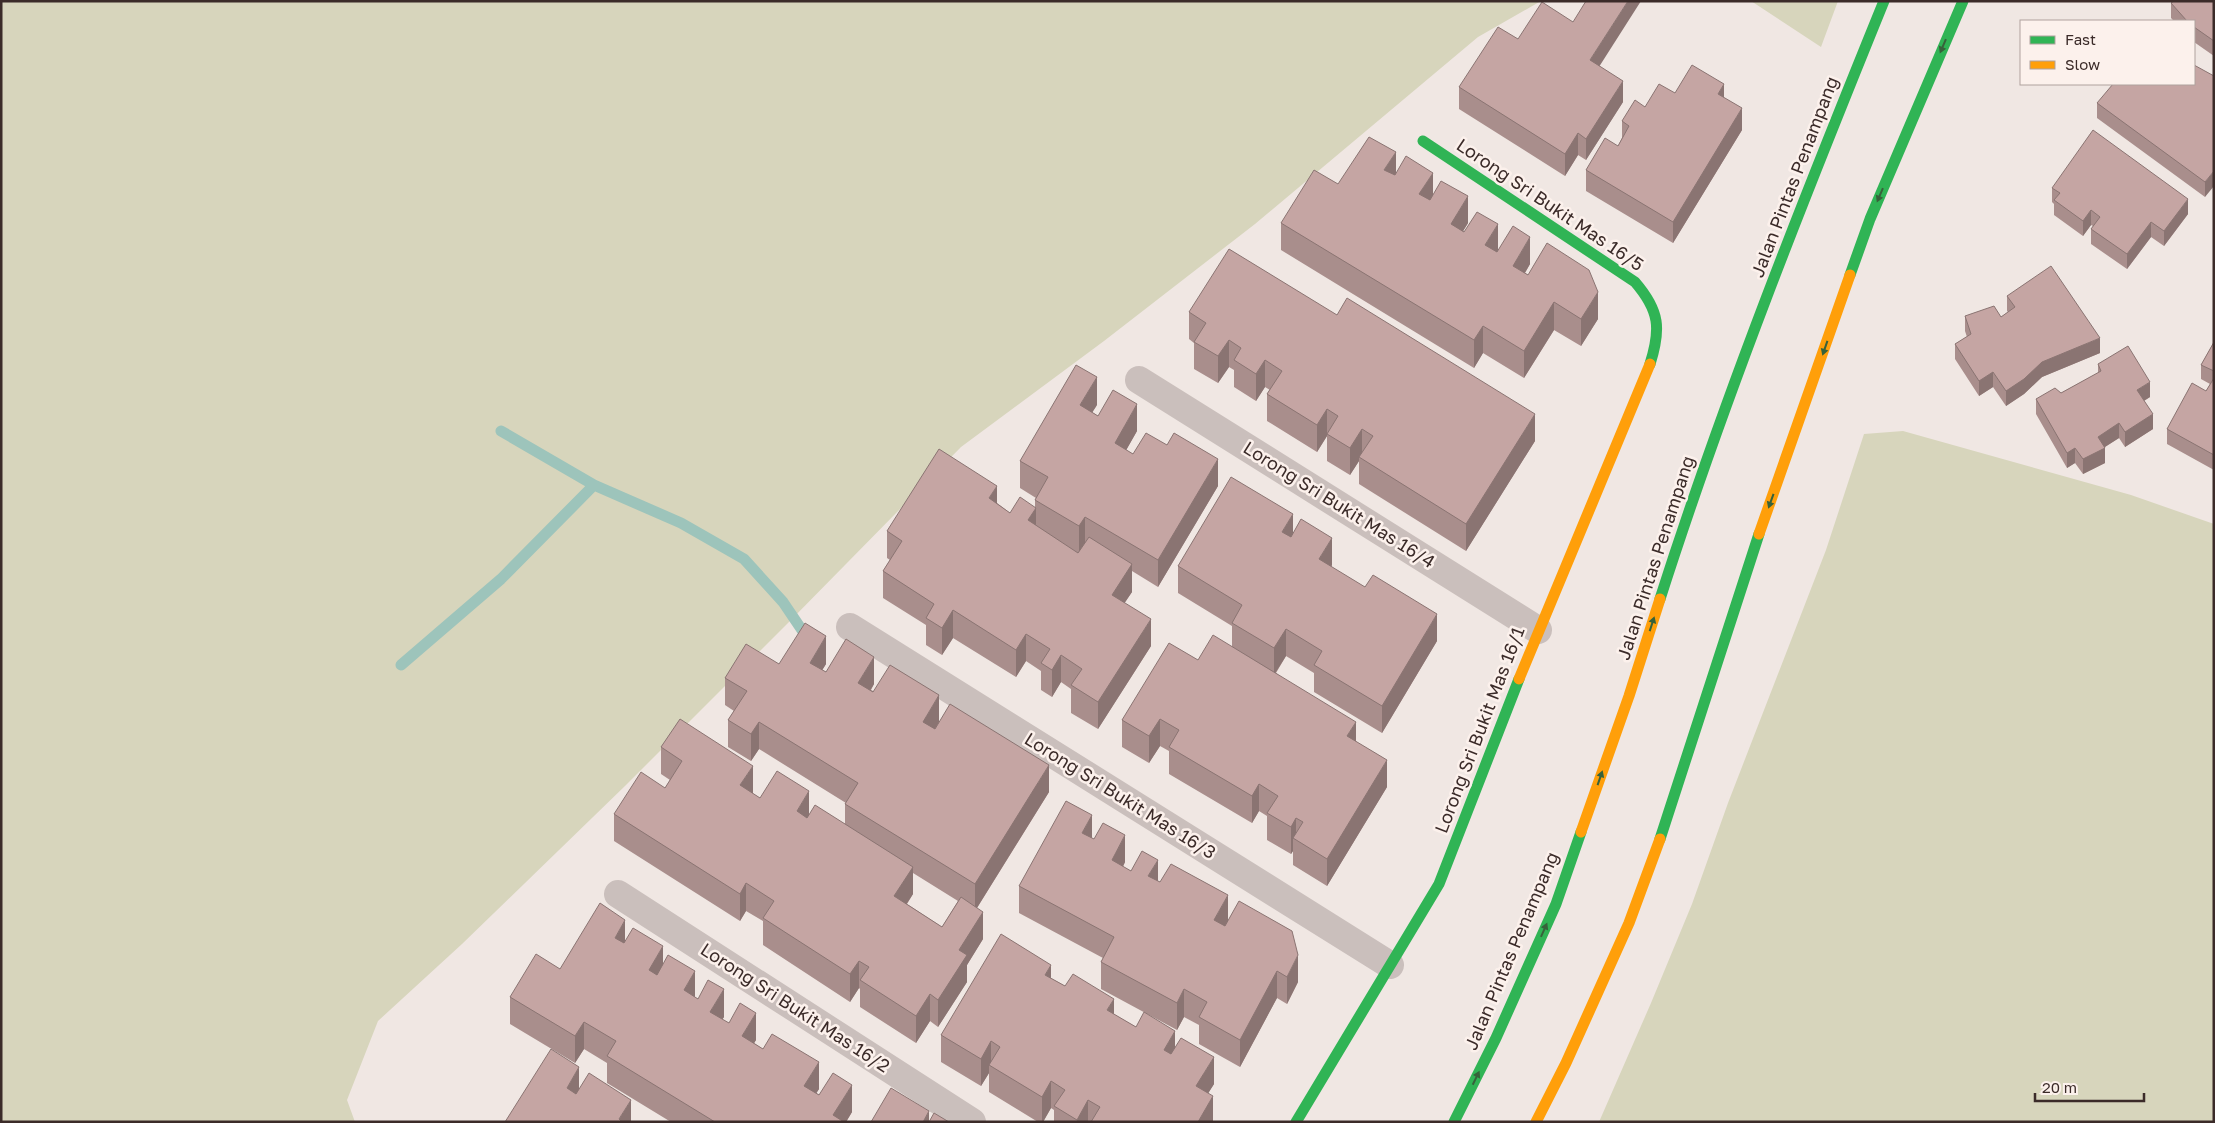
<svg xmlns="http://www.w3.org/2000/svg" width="2215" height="1123" font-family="'Golos Text',sans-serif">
<rect width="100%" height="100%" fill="#f0e7e3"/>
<path fill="#d7d5bc" d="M1 1H1541L1478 37 1255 224 1104 341 961 447 788 623 626 785 462 944 378 1021 347 1100 355 1122H1Z
M1751 1H1838L1821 47Z
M1903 431 2131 495 2214 524V1122H1599L1651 1003 1692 904 1728 803 1826 550 1864 434Z"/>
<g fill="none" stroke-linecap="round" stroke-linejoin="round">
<path stroke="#9dc4bb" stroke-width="11" d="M501 431 594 485 681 523 744 559 783 602 808 639
M401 665 501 579 594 485"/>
<path stroke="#cabfbc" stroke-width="28" d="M1139 380 1538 630
M850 627 1390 965
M618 894 972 1122"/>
<path stroke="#30b455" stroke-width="11" d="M1423 141 1635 282C1660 311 1661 329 1650 364
M1850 275 1870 219 1963 1
M1660 599C1725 396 1804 198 1884 1
M1660 839 1759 534
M1296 1122 1439 884 1519 679
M1454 1122 1496 1038 1556 904 1581 832"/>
<path stroke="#ff9f0a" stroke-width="11" d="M1759 534 1850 275
M1519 679 1650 364
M1581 832 1629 696 1660 599
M1536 1122 1566 1063 1629 923 1660 839"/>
</g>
<path fill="#a98e8c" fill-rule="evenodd" d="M2214 1V56L2194 42V21H2174L2171 18V3Z
M1518 39 1600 66 1623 102 1586 160 1578 155 1565 176 1459 109V87Z
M2214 76 2205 197 2097 118V103Z
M1675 93 1724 98 1742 130 1673 243 1586 191V170L1618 146 1622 138V121L1645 107Z
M1396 173 1433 196 1468 223 1463 231 1498 250 1530 264 1525 273 1598 319 1581 346 1554 330 1524 378 1483 353 1474 368 1281 250V223Z
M2052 188 2188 214 2164 246 2151 237 2127 269 2091 244V229L2093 226 2091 225 2083 236 2054 215V204L2052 202Z
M2007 296 2100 353 2042 377 2024 394 2006 406 1993 387 1979 396 1955 359V344L1967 337 1965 331V316L2001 317 2008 312 2007 311Z
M1189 312 1535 441 1466 551 1359 484V461L1350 475 1327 461V436L1317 452 1267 421V394L1270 390 1265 387 1256 401 1234 387V370L1229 367 1218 383 1194 369V343L1189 339Z
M2214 342V470L2167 444V429L2206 391 2210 384 2201 379V365Z
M2098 364 2150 397 2144 401 2153 429 2125 447 2119 438 2105 447V463L2083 474 2075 463 2067 468 2036 414V399L2061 393 2098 373Z
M1097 405 1092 412 1098 416 1137 431 1126 450 1133 454 1218 486 1158 587 1132 571V592L1124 603 1151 646 1098 729 1071 713V689L1061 682 1052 697 1041 690V671L1026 661 1016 677 953 638 942 655 926 645V625L883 598V571L890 560 887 558V531L997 503 1010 513 1035 507V500L1036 498 1020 488V461Z
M1293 532 1332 565 1331 567 1437 641 1382 733 1314 692V673L1286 656 1276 673 1356 741 1387 787 1327 886 1293 865V851L1291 854 1267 840V816L1259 811 1252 823 1169 774V751L1160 746 1149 763 1122 747V720L1198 660 1232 646V626L1178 593V566Z
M779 664H826L822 670 826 672 874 684 871 690 939 722 1049 792 977 908 983 939 967 965V982L938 1027 930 1021 916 1043 860 1007V989L859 988 850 1002 763 945V921L746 911 740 921 614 841V814L665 788 670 780 661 774V747L752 793 760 798 809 814 845 824V804L846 803 759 749 751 761 728 747V720L734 711 725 705V678ZM913 873 958 901 942 927 907 904 913 894Z
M1092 838 1125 862 1123 867 1131 871 1158 881 1228 921 1298 982 1287 1004 1277 998 1240 1067 1199 1044V1025L1184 1017 1177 1030 1101 989V962L1103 958 1019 913V886Z
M625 941 663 964 695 997 724 1017 722 1019 756 1040 754 1043 819 1089 816 1093 852 1112 846 1122H671L607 1083V1063L584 1049 575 1063 510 1024V997L560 969Z
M1051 978 1136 1027 1175 1047 1214 1084 1208 1093 1213 1122H1054V1110L1051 1108 1043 1122H1038L989 1092V1073L981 1086 941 1062V1035Z"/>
<path fill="#8a7472" d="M1628 1H1641L1590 81V60Z
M1623 81V102L1586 160V139Z
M1724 84V105L1718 94Z
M1742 108V130L1673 243V222Z
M1578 133V155L1565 176V154Z
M1396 152V179L1384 170Z
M2214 171V186L2205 197V182Z
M1433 173V200L1419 221V194Z
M1468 196V223L1451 251V224Z
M2188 199V214L2164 246V231Z
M2091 210V225L2083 236V221Z
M2151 222V237L2127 269V254Z
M1498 224V251L1485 272V245Z
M1530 237V264L1513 293V266Z
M1598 292V319L1581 346V319Z
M1554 302V330L1524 378V351Z
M1483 326V353L1474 368V340Z
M2100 338V353L2042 377 2024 394 2006 406V391L2042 362Z
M1229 340V367L1218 383V356Z
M1265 360V387L1256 401V374Z
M1993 372V387L1979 396V381Z
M1097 377V405L1080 432V405Z
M2150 382V397L2137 405V390Z
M1137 404V431L1115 470V443Z
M1327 409V436L1317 452V425Z
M1535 414V441L1466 551V524Z
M2153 414V429L2125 447V432Z
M2119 423V438L2100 450 2105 448V463L2083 474V459L2098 437Z
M1362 429V456L1359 457V461L1350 475V448Z
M2075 448V463L2067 468V453Z
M1218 459V486L1158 587V560Z
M997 486V513L989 498Z
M1036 508V535L1028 520Z
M1293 514V541L1282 532Z
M1085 517V544L1079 553V526Z
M1332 538V565L1319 586V559Z
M1132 564V592L1112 622V595Z
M953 610V638L942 655V628Z
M1437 614V641L1382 733V706Z
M1151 619V646L1098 729V702Z
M1286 629V656L1274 675V648Z
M1026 634V661L1016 677V650Z
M826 636V664L810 690V663Z
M1061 655V682L1052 697V670Z
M874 657V684L858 710V683Z
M939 695V722L923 749V722Z
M1160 719V746L1149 763V736Z
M759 722V749L751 761V734Z
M1356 722V749L1347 736Z
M1387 760V787L1327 886V859Z
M1049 765V792L975 911V884Z
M753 766V793L740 812V785Z
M1259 784V811L1252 823V796Z
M809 791V818L797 838V811Z
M1092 815V842L1082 833Z
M1296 818V840L1293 838V851L1291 854V827Z
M1125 835V862L1112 887V860Z
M1158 860V887L1148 876Z
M913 867V894L894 923V896Z
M746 883V911L740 921V894Z
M1228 895V922L1214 947V920Z
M983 912V939L967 965V982L938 1027V1000L959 950Z
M625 920V947L615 938Z
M663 946V973L649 997V970Z
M1298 955V982L1287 1004V977Z
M859 961V988L850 1002V974Z
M1051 965V992L1045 975Z
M695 971V998L684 990Z
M1277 971V998L1240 1067V1040Z
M724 989V1017L710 1039V1012Z
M1184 989V1017L1177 1030V1003Z
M930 994V1021L916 1043V1016Z
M1114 999V1026L1107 1010Z
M756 1013V1040L742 1063V1036Z
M584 1022V1049L575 1063V1036Z
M1175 1031V1058L1164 1050Z
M991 1041V1066L989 1065V1073L981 1086V1059Z
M1214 1057V1084L1196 1113V1086Z
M819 1062V1089L804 1113V1086Z
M579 1067V1094L567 1115V1088Z
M1051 1081V1108L1043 1122H1042V1097Z
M852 1085V1112L846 1122H833V1115Z
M1213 1096V1122H1198Z
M631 1100V1122H619V1119Z
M1088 1100V1122H1077V1120Z
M929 1111V1122H923Z"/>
<path fill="#c5a5a3" stroke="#8a7472" d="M1586 1H1628L1590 60 1623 81 1586 139 1578 133 1565 154 1459 87 1498 27 1518 39 1542 2 1573 22Z
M2174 1H2214V41L2194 27V21H2187L2171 3Z
M1692 65 1724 84 1718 94 1742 108 1673 222 1586 170 1605 138 1618 146 1629 126 1622 121 1635 100 1645 107 1659 84 1675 93Z
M2194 65 2214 76V171L2205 182 2097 103 2113 84H2194Z
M2093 130 2188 199 2164 231 2151 222 2127 254 2091 229 2100 217 2091 210 2083 221 2054 200 2060 193 2052 188Z
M1369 137 1396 152 1384 170 1395 175 1406 156 1433 173 1419 194 1430 200 1441 181 1468 196 1451 224 1464 232 1477 212 1498 224 1485 245 1497 252 1513 226 1530 237 1513 266 1528 275 1547 243 1589 270 1598 292 1581 319 1554 302 1524 351 1483 326 1474 340 1281 223 1314 170 1338 184Z
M1229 249 1337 315 1347 298 1535 414 1466 524 1359 457 1373 436 1362 429 1350 448 1327 434 1338 416 1327 409 1317 425 1267 394 1282 371 1265 360 1256 374 1234 360 1241 348 1229 340 1218 356 1194 342 1206 323 1189 312Z
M2051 266 2100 338 2042 362 2024 379 2006 391 1993 372 1979 381 1955 344 1971 334 1965 316 1994 306 2001 317 2015 307 2007 296Z
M2214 342V371L2201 365Z
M2128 346 2150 382 2137 390 2153 414 2125 432 2119 423 2098 437 2105 448 2083 459 2075 448 2067 453 2036 399 2055 388 2061 393 2101 371 2098 364Z
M1076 365 1097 377 1080 405 1098 416 1113 390 1137 404 1115 443 1133 454 1146 433 1167 445 1174 433 1218 459 1158 560 1085 517 1079 526 1035 500 1048 477 1020 461Z
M2214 378V455L2167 429 2192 383 2206 391Z
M939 449 997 486 989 498 1010 513 1020 497 1036 508 1028 520 1078 553 1089 537 1132 564 1112 595 1151 619 1098 702 1071 685 1082 669 1061 655 1052 670 1041 663 1050 649 1026 634 1016 650 953 610 942 628 926 618 934 604 883 571 902 541 887 531Z
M1231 477 1293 514 1282 532 1291 537 1301 519 1332 538 1319 559 1365 587 1373 575 1437 614 1382 706 1314 665 1322 651 1286 629 1274 648 1232 623 1242 605 1178 566Z
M805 623 826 636 810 663 826 672 846 639 874 657 858 683 873 692 890 665 939 695 923 722 935 729 950 704 1049 765 975 884 845 804 858 783 759 722 751 734 728 720 747 691 725 678 746 644 779 664Z
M1213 635 1356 722 1347 736 1387 760 1327 859 1293 838 1303 822 1296 818 1291 827 1267 813 1278 796 1259 784 1252 796 1169 747 1179 730 1160 719 1149 736 1122 720 1169 643 1198 660Z
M680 719 753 766 740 785 760 798 777 771 809 791 797 811 807 818 815 805 913 867 894 896 942 927 961 897 983 912 959 950 967 955 938 1000 930 994 916 1016 860 980 869 967 859 961 850 974 763 918 774 901 746 883 740 894 614 814 641 772 665 788 682 761 661 747Z
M1066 801 1092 815 1082 833 1094 839 1103 823 1125 835 1112 860 1131 871 1142 851 1158 860 1148 876 1160 882 1171 864 1228 895 1214 920 1225 926 1239 901 1292 931 1298 955 1287 977 1277 971 1240 1040 1199 1017 1207 1002 1184 989 1177 1003 1101 962 1114 937 1019 886Z
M600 903 625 920 615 938 624 943 633 928 663 946 649 970 657 975 668 955 695 971 684 990 698 999 708 980 724 989 710 1012 729 1023 740 1003 756 1013 742 1036 763 1049 772 1034 819 1062 804 1086 819 1095 833 1073 852 1085 833 1115 844 1122H715L607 1056 616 1041 584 1022 575 1036 510 997 536 954 560 969Z
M1001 934 1051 965 1045 975 1065 986 1073 974 1114 999 1107 1010 1136 1027 1144 1012 1175 1031 1164 1050 1171 1054 1181 1038 1214 1057 1196 1086 1213 1096 1198 1122H1091L1100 1107 1088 1100 1077 1120 1054 1106 1065 1090 1051 1081 1042 1097 989 1065 1000 1047 991 1041 981 1059 941 1035Z
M551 1049 579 1067 567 1088 576 1094 589 1073 631 1100 619 1119 622 1122H505Z
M891 1088 929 1111 923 1122H871Z
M934 1113 949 1122H929Z"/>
<defs><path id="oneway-solid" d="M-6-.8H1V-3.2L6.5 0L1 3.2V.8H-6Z" transform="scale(1.25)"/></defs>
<g fill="#37623b">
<use href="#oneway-solid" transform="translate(1943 46) rotate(113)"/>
<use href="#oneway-solid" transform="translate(1880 195) rotate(113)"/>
<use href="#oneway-solid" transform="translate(1825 348) rotate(109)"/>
<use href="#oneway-solid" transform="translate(1771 501) rotate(110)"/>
<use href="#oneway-solid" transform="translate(1652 624) rotate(-72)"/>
<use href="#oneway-solid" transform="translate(1600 778) rotate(-71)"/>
<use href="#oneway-solid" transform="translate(1544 930) rotate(-66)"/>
<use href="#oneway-solid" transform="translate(1476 1078) rotate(-64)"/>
</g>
<g text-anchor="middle" stroke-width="5" stroke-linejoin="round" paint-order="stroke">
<g font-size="18" fill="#3b2b29" stroke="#fcf1ec">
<text transform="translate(1795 177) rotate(-69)" y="6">Jalan Pintas Penampang</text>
<text transform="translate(1550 205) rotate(34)" y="6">Lorong Sri Bukit Mas 16/5</text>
<text transform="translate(1339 505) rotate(32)" y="6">Lorong Sri Bukit Mas 16/4</text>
<text transform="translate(1656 558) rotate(-72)" y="6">Jalan Pintas Penampang</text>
<text transform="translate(1480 730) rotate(-69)" y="6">Lorong Sri Bukit Mas 16/1</text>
<text transform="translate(1120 796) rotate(32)" y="6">Lorong Sri Bukit Mas 16/3</text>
<text transform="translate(1512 951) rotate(-67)" y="6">Jalan Pintas Penampang</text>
<text transform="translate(795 1008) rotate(33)" y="6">Lorong Sri Bukit Mas 16/2</text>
</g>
</g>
<rect width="2215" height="1123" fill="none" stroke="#3b2b29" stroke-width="5"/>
<rect x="2020" y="20" width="175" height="65" fill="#fcf1ec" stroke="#afa29e"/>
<rect x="2030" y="36" width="25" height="8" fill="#30b455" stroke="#afa29e"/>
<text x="2065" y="45" font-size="15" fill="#3b2b29">Fast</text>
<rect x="2030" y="61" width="25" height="8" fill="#ff9f0a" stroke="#afa29e"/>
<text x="2065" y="70" font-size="15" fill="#3b2b29">Slow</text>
<path d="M2035 1093v8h109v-8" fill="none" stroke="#3b2b29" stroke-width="2.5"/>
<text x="2042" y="1093" font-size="15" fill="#3b2b29" stroke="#fcf1ec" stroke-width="4" paint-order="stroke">20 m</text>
</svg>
